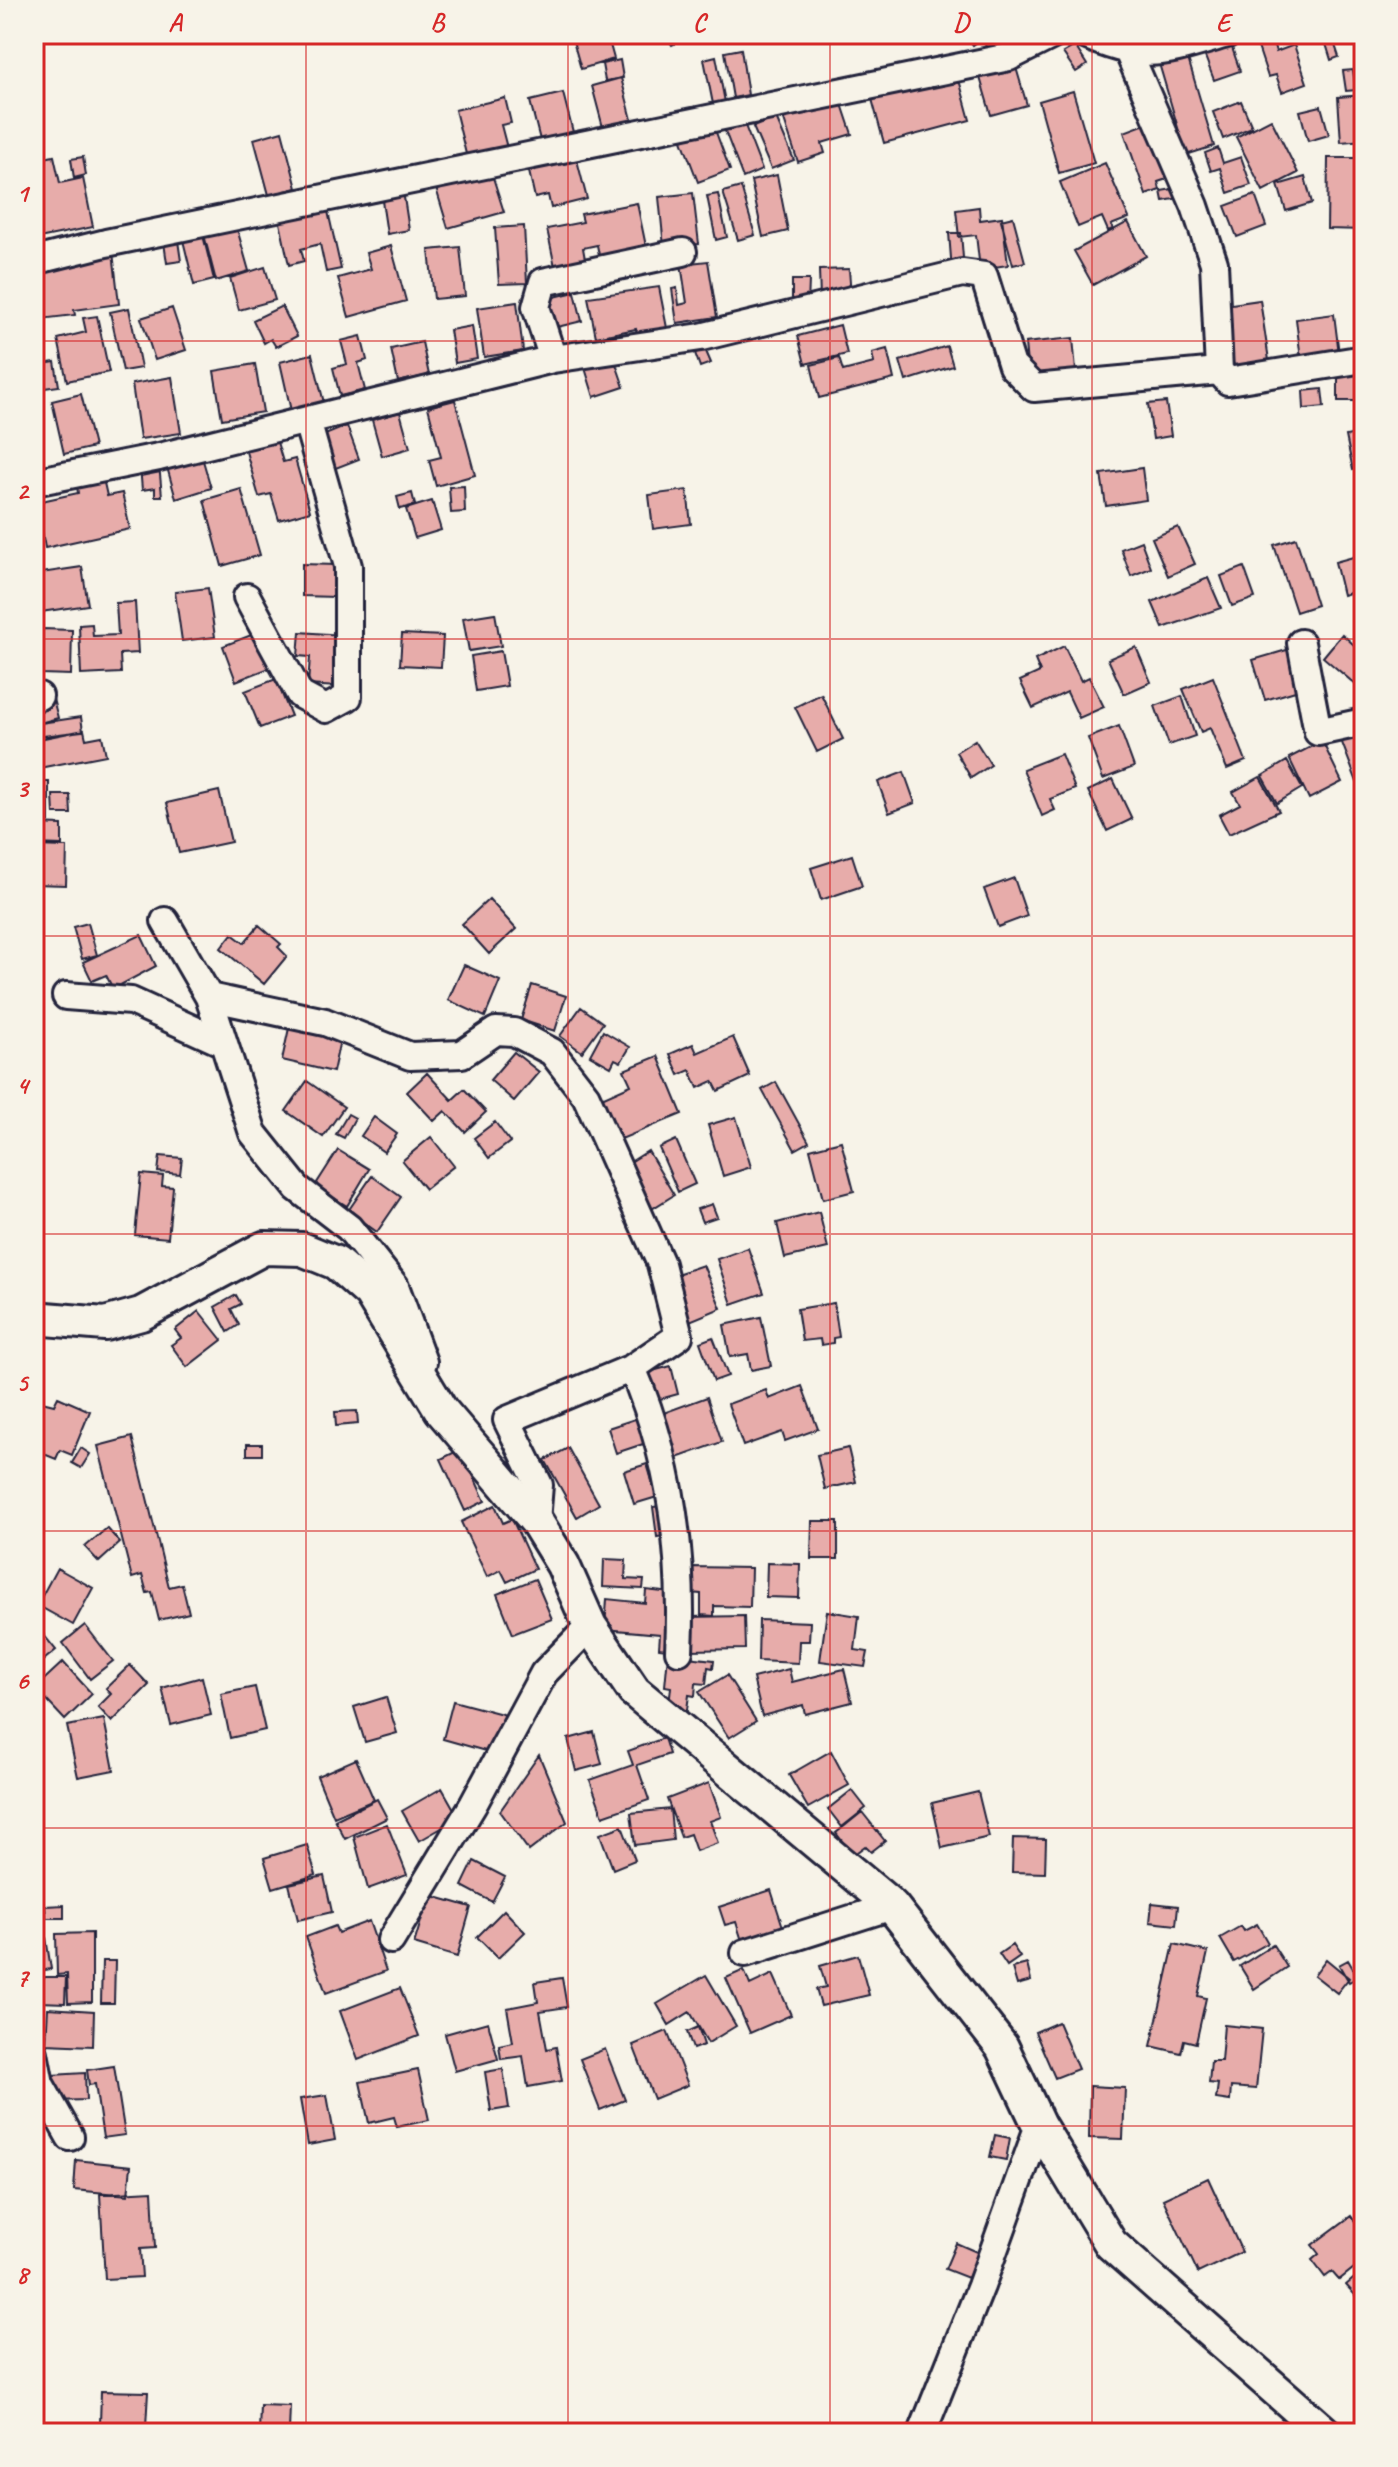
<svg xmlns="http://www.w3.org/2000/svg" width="1398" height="2467" font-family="Caveat,sans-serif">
<rect width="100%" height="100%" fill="#f7f3e8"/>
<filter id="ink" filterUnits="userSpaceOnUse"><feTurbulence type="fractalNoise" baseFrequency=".0125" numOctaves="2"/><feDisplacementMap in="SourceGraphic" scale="16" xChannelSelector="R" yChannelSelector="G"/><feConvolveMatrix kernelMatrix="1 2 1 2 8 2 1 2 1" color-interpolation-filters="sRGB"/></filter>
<g filter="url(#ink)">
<path fill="#e7acaa" stroke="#22223b" stroke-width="2" d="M571 34H607L614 59 581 69Z
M666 34H694L672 45Z
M965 34H1009L989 50 981 39 973 45Z
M1323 34H1342L1344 40 1334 42 1339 57 1331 60Z
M1228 36 1240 71 1214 80 1201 46Z
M1273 42 1276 52 1294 45 1307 83 1282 92 1276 75 1268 77 1258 47Z
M1075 46 1087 65 1076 72 1063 53Z
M741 49 748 95 733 98 725 52Z
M1186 52 1214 146 1186 155 1158 60Z
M716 56 725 102 713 104 704 59Z
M620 60 623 78 605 81 602 64Z
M1015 64 1027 105 991 115 979 74Z
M1353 70 1356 90 1346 91 1343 71Z
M958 76 970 120 884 143 872 99Z
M621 78 634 127 605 135 592 86Z
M1073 91 1094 163 1059 173 1039 101Z
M563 93 574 136 541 144 530 101Z
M1364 95V140L1341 142 1338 97Z
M505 98 511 123 501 125 507 148 467 158 455 110Z
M840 98 852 134 822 143 825 153 798 162 783 117Z
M1241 101 1252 127 1223 139 1213 112Z
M1321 106 1329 135 1308 141 1300 111Z
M776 118 794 160 771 169 753 127Z
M1271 119 1298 173 1263 191 1236 137Z
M1156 120 1176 176 1158 182 1160 190 1146 195 1124 132Z
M744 123 762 170 743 178 725 131Z
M714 127 730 170 698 182 682 140Z
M282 131 297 188 269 195 254 139Z
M1218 148 1223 163 1241 157 1251 185 1228 193 1220 168 1211 171 1205 153Z
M54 156 60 183 83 178 93 227 34 239V172L41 170 39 159Z
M576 156 587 199 551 208 548 195 535 198 528 167Z
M83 157 86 175 74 178 71 159Z
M1328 158H1364V230L1327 229Z
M1105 163 1129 218 1111 225 1113 229 1108 231 1102 217 1078 227 1060 182Z
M490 168 504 212 448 228 435 185Z
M777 175 788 231 763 237 751 181Z
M1305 177 1312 203 1286 211 1278 185Z
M741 187 755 235 738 240 723 192Z
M1179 188 1180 198 1163 201 1161 191Z
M403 191 409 230 387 234 381 194Z
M693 193 699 244 664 247 659 197Z
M718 194 727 237 716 240 707 196Z
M1255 195 1266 226 1237 237 1225 206Z
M637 203 648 256 601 265 597 245 583 248 587 270 557 276 547 229 583 222 581 214Z
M327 207 341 269 326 272 320 244 301 249 304 261 289 265 279 218Z
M979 207 980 220 1002 217 1008 265 980 269 976 235 959 237 956 210Z
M1013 217 1025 262 1013 265 1001 220Z
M234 218 249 271 216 281 202 227Z
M1128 222 1146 256 1093 285 1074 251Z
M524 226 527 283 499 284 495 228Z
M201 227 214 280 194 285 181 232Z
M949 233H961L964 270 952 271Z
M177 234 181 261 167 263 163 236Z
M391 246 406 301 349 317 338 278 371 269 366 253Z
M460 247 465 296 434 299 429 250Z
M113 252 119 304 74 310 75 315 41 319 38 262Z
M708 261 717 317 677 323 672 289 677 288 679 305 687 303 681 264Z
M265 267 275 300 239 310 230 278Z
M849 269 851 296 820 298 819 270Z
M792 280H809L808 305 792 304Z
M659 287 667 328 637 334 636 329 596 337 588 297Z
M575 292 582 321 553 328 546 299Z
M1260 300 1270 367 1227 374 1217 306Z
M517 302 523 351 484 357 477 308Z
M282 306 297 336 276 347 271 339 264 343 253 320Z
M129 308 141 368 123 371 110 312Z
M172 308 186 350 155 360 141 318Z
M34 312 43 364 55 362 59 386 37 389Z
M1334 314 1339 354 1301 359 1296 319Z
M97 316 109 372 67 381 58 339 86 332 83 318Z
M840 325 847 354 805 364 798 336Z
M472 326 477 359 455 363 450 330Z
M361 336 367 360 358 363 365 390 340 396 333 368 347 364 341 341Z
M1073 338 1076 371 1028 375 1025 343Z
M422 342 429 375 398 382 391 349Z
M947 346 953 366 906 381 900 361Z
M705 349 711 363 700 367 695 353Z
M887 349 894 379 819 398 811 365 839 358 843 371 874 363 872 353Z
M312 354 324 403 291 411 280 362Z
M614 358 624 387 594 397 585 368Z
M255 364 263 412 222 419 214 371Z
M1364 374V401H1338V375Z
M172 377 181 433 140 439 132 384Z
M1322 389 1324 407 1304 409 1303 391Z
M81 394 94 447 64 454 52 401Z
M455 400 475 475 436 486 429 460 441 457 428 407Z
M1166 402 1171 436 1153 439 1148 404Z
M400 412 410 448 382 456 372 420Z
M347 426 359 459 328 471 315 439Z
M274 432 283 462 295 459 310 511 279 520 271 494 259 497 243 441Z
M1361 433 1364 468 1353 470 1346 436Z
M200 450 211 488 176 499 165 460Z
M159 464 162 496H155V488L142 490 140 466Z
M1142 468 1146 500 1106 506 1101 474Z
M102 474 107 496 122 493 130 529 45 548 42 532 34 534V520L41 519 37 502 78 493 76 480Z
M464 486 465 512 451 513 449 487Z
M241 489 260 555 222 566 204 500Z
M687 490 691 524 653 529 649 495Z
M412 493 415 505 400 509 397 497Z
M432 501 441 530 415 538 406 509Z
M1178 527 1195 564 1168 576 1152 538Z
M1296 538 1317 605 1296 612 1274 545Z
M1141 541 1151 568 1131 576 1121 549Z
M1364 554V589L1343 595 1335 562Z
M302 564 336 565 335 597 302 596Z
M82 567 88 605 34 613V574Z
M1244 567 1255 598 1232 606 1221 576Z
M1208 578 1221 608 1163 628 1152 602Z
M208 588 215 637 182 641 175 592Z
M135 602 138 653 120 654 121 673 81 675 79 625 92 624 93 636 118 635 116 603Z
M495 613 501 646 469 651 463 618Z
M42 629 72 630 71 675 41 674Z
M264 630 277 665 236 681 223 646Z
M300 632 341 635 337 687 308 685 310 657 298 656Z
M402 634 443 636 441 667 400 665Z
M1342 634 1364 654V676L1356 685 1323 657Z
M1064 646 1081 681 1089 677 1104 707 1079 718 1067 692 1033 708 1020 681 1040 672 1035 660Z
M34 647H37L38 684H34Z
M1136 647 1151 682 1124 694 1108 659Z
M1290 649 1302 689 1265 700 1253 660Z
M501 651 507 686 476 691 471 656Z
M1213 677 1246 761 1227 769 1210 728 1201 732 1183 689Z
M276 679 291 716 260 728 245 691Z
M821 694 843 739 817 752 795 707Z
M1182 696 1195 736 1169 745 1155 706Z
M53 699 58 718 36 724 34 704Z
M81 717 83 731 35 737 34 724Z
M1119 726 1134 767 1103 779 1088 738Z
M84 730 86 739 102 736 106 755 34 769V740Z
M1364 731V779L1357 782 1341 740Z
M975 740 991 765 971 778 956 752Z
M1322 741 1342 782 1309 799 1289 758Z
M1061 754 1075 789 1050 799 1055 810 1042 816 1023 769Z
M1287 761 1302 788 1277 803 1262 776Z
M904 772 915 803 889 813 878 782Z
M1260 777 1279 811 1229 834 1219 815 1240 804 1233 792Z
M1113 779 1132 819 1107 831 1088 791Z
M34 782H49V822H34Z
M219 791 231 842 179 853 167 803Z
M53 795H70L71 814H54Z
M34 824 62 825V845L34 844Z
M34 846 67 847 66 885 34 884Z
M852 855 862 886 821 900 811 868Z
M1014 878 1027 916 998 927 984 889Z
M489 899 516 929 489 954 462 924Z
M88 923 97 955 82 959 73 927Z
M259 925 281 944 278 947 287 956 264 984 221 948 232 934 244 943Z
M141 935 156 966 113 989 106 975 92 981 83 962Z
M464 965 500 981 485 1017 448 1000Z
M532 985 566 996 555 1031 521 1020Z
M581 1007 603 1023 582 1052 560 1036Z
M289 1028 340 1040 333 1072 282 1060Z
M603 1031 630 1047 621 1062 615 1059 611 1067 590 1055Z
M733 1037 750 1076 718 1091 713 1081 698 1088 690 1070 679 1075 670 1054 693 1044 697 1053Z
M514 1052 539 1072 514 1101 490 1080Z
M658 1056 682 1114 614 1142 597 1100 631 1085 624 1070Z
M427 1073 452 1100 464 1089 486 1112 465 1132 445 1111 434 1121 407 1092Z
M307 1081 344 1107 323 1137 286 1111Z
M776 1082 809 1142 795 1150 762 1090Z
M348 1114 355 1118 344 1138 336 1134Z
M374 1117 397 1134 384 1152 361 1136Z
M736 1117 751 1167 723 1176 708 1125Z
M495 1122 510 1142 489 1158 474 1138Z
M431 1137 454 1166 425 1189 402 1161Z
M676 1140 695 1184 678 1192 659 1148Z
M841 1141 854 1191 823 1199 810 1149Z
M338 1150 369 1169 347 1206 315 1186Z
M648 1151 674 1195 650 1210 624 1166Z
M160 1156 182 1158 180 1174 158 1172Z
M141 1174 163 1176 162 1186 173 1187 168 1238 135 1235Z
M372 1176 401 1197 377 1232 348 1211Z
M712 1204 717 1217 702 1222 697 1209Z
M819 1212 828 1248 785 1258 777 1223Z
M748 1248 764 1293 732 1304 717 1259Z
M703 1265 721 1308 685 1323 671 1276Z
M236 1295 241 1304 231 1309 239 1325 228 1332 215 1307Z
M834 1303 839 1337 833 1338V1343L821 1345 820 1339 802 1341 797 1309Z
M199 1311 222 1340 187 1367 171 1345 181 1338 175 1330Z
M761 1317 771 1366 751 1370 748 1354 730 1357 724 1325Z
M713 1337 728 1376 714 1381 700 1342Z
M671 1366 678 1394 653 1401 645 1373Z
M802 1386 818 1429 785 1441 782 1432 743 1446 728 1404 766 1390 769 1399Z
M58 1397 90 1411 72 1455 60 1450 56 1459 34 1450V1400L54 1405Z
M707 1397 722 1442 671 1460 655 1416Z
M357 1411 358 1424 336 1426 335 1412Z
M641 1417 649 1442 616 1453 608 1428Z
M132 1437 169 1587 182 1584 189 1613 159 1620 152 1592 147 1593 142 1575 132 1578 98 1446Z
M247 1444H262V1455H247Z
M81 1448 90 1454 81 1468 72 1463Z
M568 1448 599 1504 577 1517 545 1460Z
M848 1448 856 1482 825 1489 817 1455Z
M461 1449 485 1501 465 1511 441 1459Z
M647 1464 657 1497 634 1504 624 1471Z
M495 1505 503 1523 512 1519 535 1569 507 1582 501 1570 487 1577 461 1522Z
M668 1505 671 1535 657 1537 653 1507Z
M812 1521H838V1559H811Z
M107 1528 120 1543 99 1562 85 1547Z
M604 1559 626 1560 625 1579 644 1580 643 1589 603 1587Z
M767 1563 800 1564 799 1598 766 1597Z
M691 1567 751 1568 750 1607 714 1606V1616L701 1615V1594L690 1593Z
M57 1568 93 1588 73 1625 37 1605Z
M535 1579 552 1619 513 1634 497 1594Z
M646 1590 679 1594 674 1650 659 1648 660 1634 605 1629 607 1599 645 1603Z
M827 1611 859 1616 855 1650 868 1652 865 1667 820 1661Z
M744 1616 745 1649 689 1650 688 1617Z
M759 1620 810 1622 809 1641H799L798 1663 758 1661Z
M34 1623 56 1650 34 1668Z
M85 1625 113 1661 90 1679 63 1643Z
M668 1655 714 1660 713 1668 708 1667 706 1684 696 1683 695 1696 689 1695 686 1717 668 1715 671 1687 665 1686Z
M63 1662 92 1694 65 1720 35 1688Z
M130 1665 149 1685 112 1722 98 1707 111 1694 106 1688Z
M789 1669 792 1682 844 1669 852 1702 805 1714 803 1705 762 1716 753 1678Z
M727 1675 756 1721 729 1738 699 1692Z
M202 1677 211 1715 171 1725 162 1688Z
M255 1687 265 1730 230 1738 221 1694Z
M386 1697 397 1733 365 1742 354 1707Z
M453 1701 506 1715 496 1754 443 1739Z
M104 1719 114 1770 78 1777 67 1726Z
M594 1732 602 1764 576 1771 568 1739Z
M664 1738 669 1754 637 1765 649 1800 603 1816 590 1780 633 1765 628 1751Z
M831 1751 849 1785 808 1808 789 1775Z
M539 1755 567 1822 529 1851 500 1811Z
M356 1759 374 1800 334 1817 317 1776Z
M709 1783 721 1817 710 1821 718 1843 696 1851 690 1834 681 1837 667 1799Z
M442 1788 459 1818 419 1841 402 1811Z
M852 1790 866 1808 842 1827 828 1809Z
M978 1792 989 1837 942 1848 932 1803Z
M377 1799 387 1818 345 1839 335 1820Z
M670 1809 673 1840 635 1845 631 1813Z
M862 1812 885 1841 871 1852 865 1846 853 1855 836 1833Z
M387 1824 407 1875 368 1889 354 1837Z
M34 1826H37L43 1864 34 1865Z
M622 1826 635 1860 613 1869 600 1834Z
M1013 1838 1046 1839 1045 1873 1012 1872Z
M307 1845 316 1875 273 1888 264 1858Z
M474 1861 505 1877 492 1902 462 1886Z
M36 1875 51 1969 34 1972V1876Z
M324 1876 332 1912 298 1920 289 1884Z
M771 1890 784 1930 743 1944 736 1922 725 1925 719 1907Z
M429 1895 471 1907 457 1957 414 1944Z
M1152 1903 1178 1906 1176 1925 1150 1922Z
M64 1905V1918H46L45 1906Z
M504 1910 525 1932 498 1958 477 1937Z
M369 1921 386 1971 326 1993 306 1937 335 1926 338 1933Z
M1257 1924 1268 1943 1234 1962 1220 1938 1241 1926 1244 1931Z
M92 1933V2002L68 2003 67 1974 57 1975 56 1934Z
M1174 1944 1208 1952 1198 1996 1206 1998 1196 2043 1184 2040 1181 2053 1151 2046Z
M1012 1945 1020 1957 1007 1966 999 1954Z
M1273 1945 1287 1967 1254 1989 1240 1966Z
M858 1955 869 1995 821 2006 816 1989 826 1987 820 1966Z
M1326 1959 1349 1978 1337 1993 1314 1975Z
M1348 1960 1358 1977 1349 1982 1339 1965Z
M102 1961H115L114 2003H101Z
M1027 1964 1031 1981 1017 1985 1012 1968Z
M744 1970 750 1985 773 1974 791 2015 750 2033 726 1978Z
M706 1975 736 2026 708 2043 690 2012 669 2025 657 2004Z
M40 1977H66L65 2003 40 2002Z
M562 1978 567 2007 540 2011 547 2049 556 2047 562 2081 528 2087 523 2056 501 2059 499 2045 513 2042 507 2008 538 2002 535 1982Z
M400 1988 419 2036 358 2060 340 2011Z
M48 2008 94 2011 93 2046 46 2044Z
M488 2022 498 2059 455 2071 445 2034Z
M1058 2022 1078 2069 1055 2078 1035 2032Z
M1224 2025 1262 2029 1256 2089 1231 2087 1230 2101 1216 2099 1218 2084 1209 2083 1211 2061H1221Z
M698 2027 704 2045 693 2049 687 2032Z
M667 2031 688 2085 654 2099 633 2045Z
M605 2049 625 2100 600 2110 580 2059Z
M114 2066 125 2135 103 2138 95 2084 89 2085 87 2070Z
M503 2069 509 2108 491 2111 485 2072Z
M418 2070 429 2120 397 2127 394 2117 369 2123 360 2082Z
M85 2073 86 2100 53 2101 52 2075Z
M1090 2086 1125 2088 1123 2139 1089 2138Z
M327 2095 335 2140 308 2145 300 2099Z
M34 2102 47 2156 34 2159Z
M995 2135 1010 2138 1006 2160 990 2157Z
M76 2160 131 2166 128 2195 74 2190Z
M1208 2178 1242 2252 1198 2273 1163 2199Z
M152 2191 155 2248 140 2249 142 2277 105 2279 100 2194Z
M1351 2216 1364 2233V2260L1339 2280 1332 2272 1325 2277 1312 2260 1319 2254 1312 2245Z
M956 2243 979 2253 968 2278 945 2269Z
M1364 2270V2305L1346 2285Z
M101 2391 148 2392 146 2426 100 2424Z
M260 2405 290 2406 289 2431 259 2433Z"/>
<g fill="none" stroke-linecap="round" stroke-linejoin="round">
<g stroke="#22223b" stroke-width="32">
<path id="minor" d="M1083 34C1145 63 1165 52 1227 34
M1128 51 1195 206 1214 263 1219 371 1228 381 1364 359
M34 261 106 243 1009 57 1055 34
M553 359 536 307 543 282 683 252
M34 482 159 457 553 359 701 337 962 273 984 276 1012 366 1034 388 1219 371
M247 597 300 695 326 709 348 697V566L307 421
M1301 643 1318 732 1364 722
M34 697 39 696
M165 921 209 997 253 1133 297 1188 349 1228 395 1286 423 1362
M66 996 131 1001 223 1043
M209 997 325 1022 410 1056 462 1054 496 1031 514 1032 552 1052 586 1096 661 1264 679 1336 632 1368 507 1420 539 1485 536 1521
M632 1368C671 1458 684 1553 679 1651
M391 1940 473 1805 544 1673 590 1626
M745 1953 892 1906
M34 2053 40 2084 70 2137
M922 2433 981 2286 1039 2125"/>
</g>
<g stroke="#22223b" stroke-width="38">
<path id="major" d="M34 1318 105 1324 141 1314 264 1248 302 1249 336 1263 370 1293 441 1410 536 1521 563 1565 590 1626 634 1691 892 1906 1002 2047 1039 2125 1111 2244 1325 2433"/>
</g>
<use href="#minor" stroke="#f7f3e8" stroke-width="26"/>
<use href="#major" stroke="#f7f3e8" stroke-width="32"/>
</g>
</g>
<path fill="none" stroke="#d62828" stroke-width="2" stroke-opacity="0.55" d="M306 34V2433M568 34V2433M830 34V2433M1092 34V2433M34 341H1364M34 639H1364M34 936H1364M34 1234H1364M34 1531H1364M34 1828H1364M34 2126H1364"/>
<rect width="1398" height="2467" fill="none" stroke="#f7f3e8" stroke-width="88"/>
<rect x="44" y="44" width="1310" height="2379" fill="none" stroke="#d62828" stroke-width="3"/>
<g font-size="26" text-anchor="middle" font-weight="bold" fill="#d62828">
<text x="175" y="31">A</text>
<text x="437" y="31">B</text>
<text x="699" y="31">C</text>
<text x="961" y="31">D</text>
<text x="1223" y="31">E</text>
<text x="22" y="202">1</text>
<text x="22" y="499">2</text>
<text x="22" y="797">3</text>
<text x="22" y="1094">4</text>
<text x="22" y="1391">5</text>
<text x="22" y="1689">6</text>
<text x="22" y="1986">7</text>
<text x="22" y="2283">8</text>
</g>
</svg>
